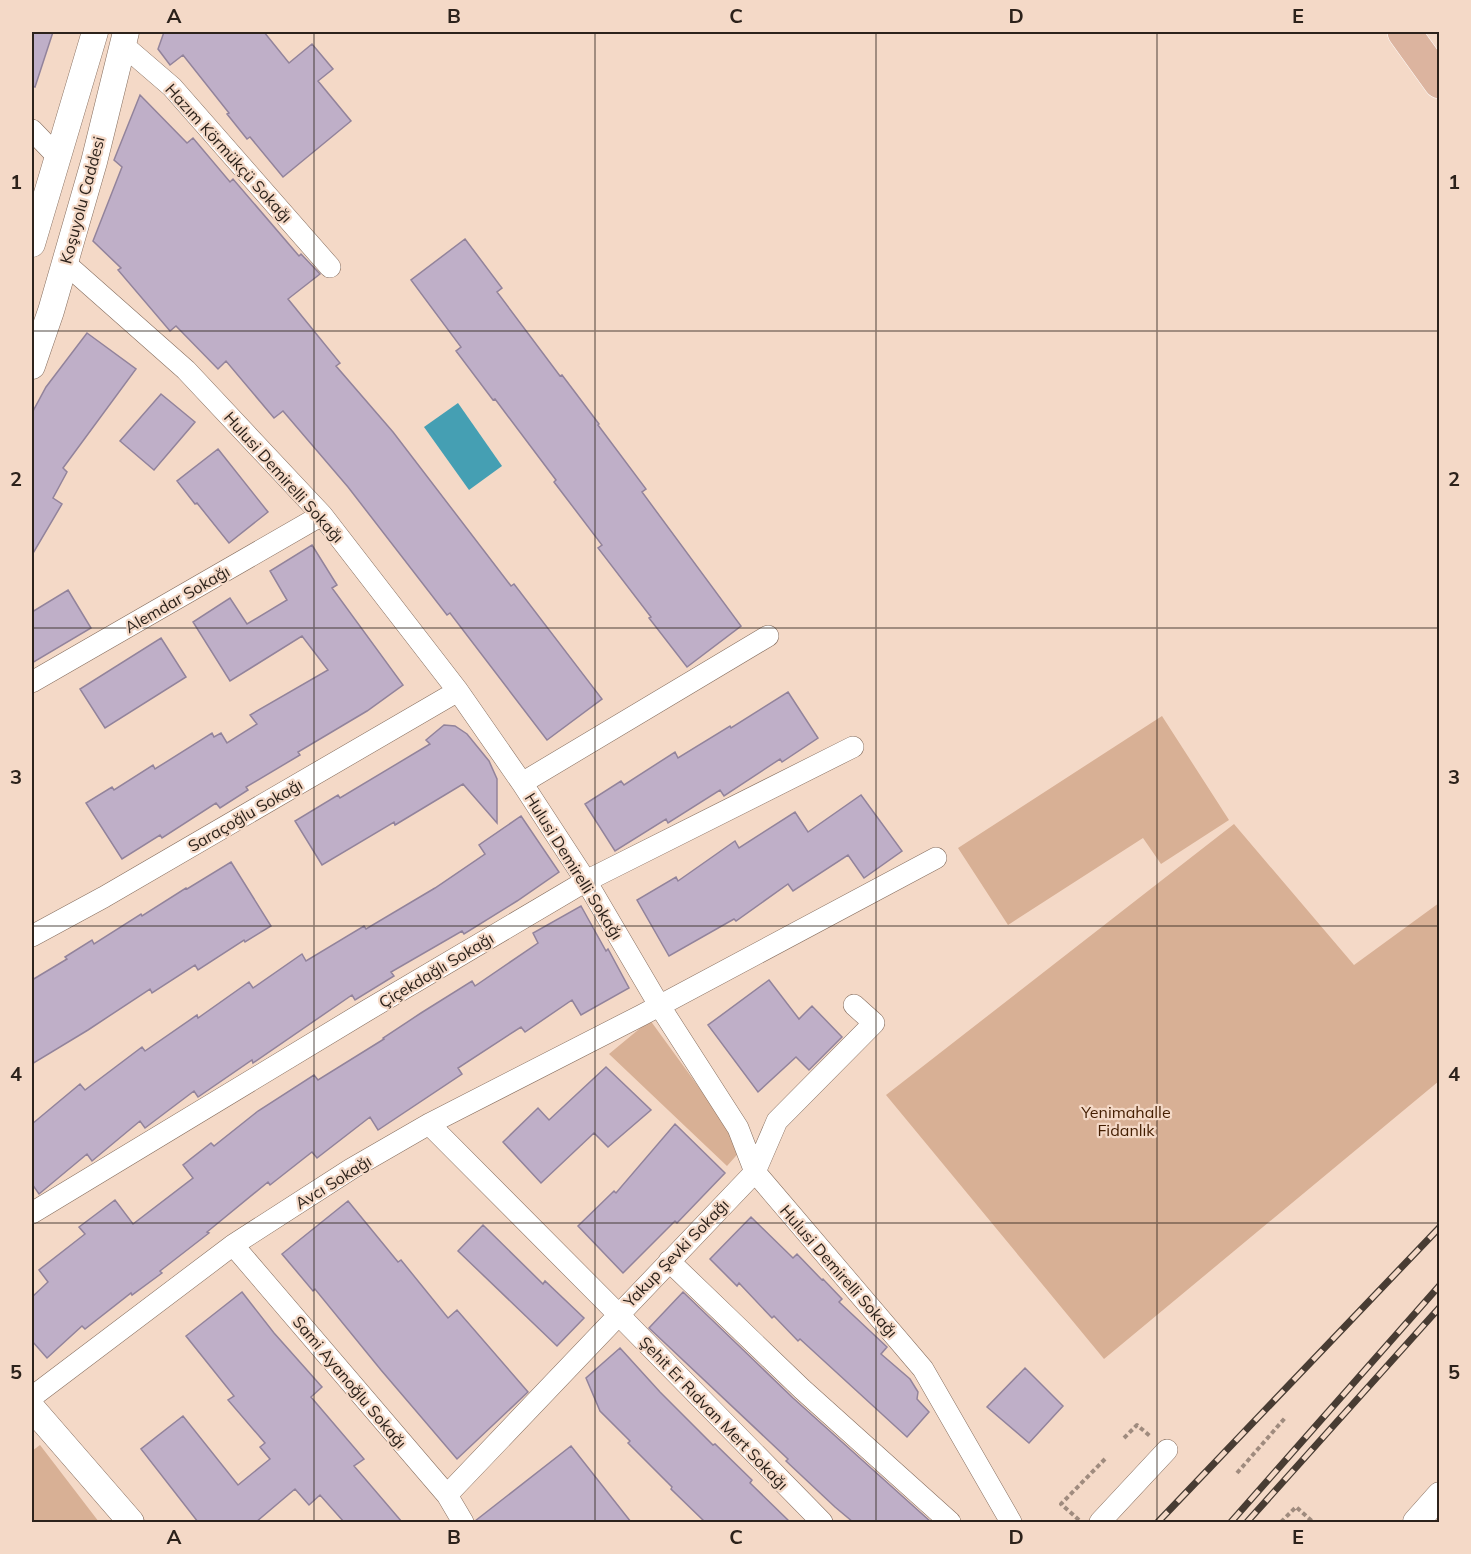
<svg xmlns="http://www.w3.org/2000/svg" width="1471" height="1554" font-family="Mulish,sans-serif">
<rect width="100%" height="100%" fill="#f4d9c7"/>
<path fill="#d8b095" d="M1162 716 1229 820 1161 864 1143 838 1008 925 958 848Z
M1234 824 1354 965 1439 903V1081L1104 1359 886 1095Z
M650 1020 743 1148 727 1166 609 1054Z
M40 1445 99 1522H32V1451Z"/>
<path fill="#459fb3" d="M458 403 502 466 469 490 424 427Z"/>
<path fill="#bfafc8" stroke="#92839b" stroke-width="1.5" d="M32 32H53L35 87 32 86Z
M164 32H264L289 63 312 44 333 69 318 81 351 121 283 177 250 137 247 139 227 114 229 113 183 55 170 65 158 49Z
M140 95 187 143 193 138 230 182 233 179 299 256 301 254 320 274 288 299 340 363 336 366 393 432 511 586 514 584 602 699 547 740 450 613 447 615 348 487 283 411 274 418 226 361 218 369 176 326 170 331 118 270 121 268 93 241 122 167 114 160Z
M465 239 502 288 497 292 560 376 562 375 599 424 598 425 646 489 642 492 741 626 687 667 649 618 651 617 598 548 602 545 554 482 556 480 495 399 493 400 456 351 461 347 411 280Z
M87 333 136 369 63 468 67 472 53 498 62 504 32 555V413L46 387Z
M161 394 195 422 154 470 120 441Z
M218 449 268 512 229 543 197 503 195 504 177 481Z
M312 545 337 585 332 588 403 685 367 711 298 752 300 755 246 787 248 790 220 808 216 803 162 838 160 835 122 859 86 803 112 787 114 790 153 765 155 769 212 733 214 737 221 733 227 743 257 724 250 715 328 670 302 636 230 681 193 622 230 598 247 624 287 600 270 571Z
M68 590 91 628 32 663V612Z
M161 638 186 677 105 728 80 689Z
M788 692 818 738 782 762 780 759 724 796 720 790 668 823 666 819 615 851 585 804 621 781 624 785 675 752 678 758 730 726 731 728Z
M444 725 455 726 467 734 489 761 497 779V823L463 784 395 825 394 822 322 865 295 821 338 795 340 798 430 744 426 740Z
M861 795 902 851 864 878 848 855 793 891 788 884 736 921 734 919 669 956 637 900 676 877 678 881 735 841 739 848 795 812 808 832Z
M521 816 559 872 517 901 464 934 462 931 391 972 394 976 355 1000 352 995 253 1063 252 1060 198 1097 194 1091 145 1128 140 1121 92 1161 87 1154 39 1194 32 1184V1124L80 1084 85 1090 142 1047 145 1051 197 1015 198 1018 249 982 253 988 302 954 306 961 364 926 366 929 435 888 485 854 479 845Z
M231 862 271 926 245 942 244 940 198 970 195 965 152 993 150 989 88 1030 32 1064V980L67 959 65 957 92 940 94 944 141 914 142 916 186 888 187 889Z
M581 906 606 951 608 949 629 988 581 1015 572 1000 525 1032 521 1027 458 1068 462 1074 378 1130 370 1117 317 1158 312 1152 270 1185 268 1182 207 1232 209 1233 160 1271 162 1273 132 1295 131 1293 85 1329 82 1326 47 1358 32 1341V1297L48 1282 39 1270 85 1234 79 1227 115 1200 133 1224 193 1178 183 1165 211 1143 214 1146 258 1111 314 1075 318 1080 384 1039 383 1038 421 1013 472 981 475 986 538 943 533 933Z
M769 980 799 1019 812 1006 842 1037 809 1070 796 1057 758 1092 708 1025Z
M606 1067 651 1110 608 1147 594 1133 541 1183 503 1142 538 1108 549 1120Z
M675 1124 725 1173 677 1223 675 1221 623 1273 578 1226 614 1191 616 1193Z
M348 1201 398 1262 401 1260 448 1318 457 1310 528 1392 457 1459 381 1370 315 1289 313 1291 282 1254Z
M751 1217 793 1258 797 1254 822 1280 823 1279 842 1299 839 1302 887 1347 881 1354 910 1379 918 1392 917 1399 929 1412 907 1437 800 1339 798 1341 774 1316 772 1318 739 1283 737 1286 710 1259Z
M483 1225 543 1284 545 1281 584 1318 557 1346 458 1251Z
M242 1292 274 1333 322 1387 311 1397 364 1459 354 1466 402 1522H344L320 1495 309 1505 295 1489 256 1522H198L141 1449 183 1416 238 1485 270 1459 260 1447 265 1443 228 1400 234 1396 186 1336Z
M683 1292 793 1398 931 1522H853L835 1507 786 1461 788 1459 649 1328Z
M620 1348 660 1392 713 1445 715 1444 752 1480 750 1483 790 1522H705L671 1489 672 1487 628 1443 630 1441 600 1411 586 1378Z
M1025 1368 1063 1406 1029 1443 987 1407Z
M571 1446 631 1522H476L475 1521Z"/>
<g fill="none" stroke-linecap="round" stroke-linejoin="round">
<g stroke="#866e5f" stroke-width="22">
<path id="minor" d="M122 44 172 87 330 267
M32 130 58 157
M65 263 186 370 322 515 458 691 522 783 586 881 659 1005 738 1128 755 1172 923 1369 1011 1522
M32 682 322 515
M522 783 768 636
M32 936 104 897 458 691
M429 1124 618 1314 822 1522
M32 1213 366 1011 586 881 853 747
M233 1245 447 1495 463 1522
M669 1261 802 1389 950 1522
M32 1397 233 1245 351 1169 429 1124 642 1015 936 858
M447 1495 755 1172 777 1121 874 1023 854 1005
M1100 1522 1167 1450"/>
</g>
<g stroke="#866e5f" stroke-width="27">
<path id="tertiary" d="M32 244 95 32
M32 366 51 311 94 162 126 32
M32 1408 131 1522
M1416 1522 1440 1495"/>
</g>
<g stroke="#fff" stroke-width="34">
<path id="primary" d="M1404 32 1440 82"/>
</g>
<path stroke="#9f8b7e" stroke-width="4" stroke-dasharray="4.5 3" stroke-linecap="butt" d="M1124 1438 1137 1425 1150 1436
M1237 1473 1285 1418
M1079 1520 1061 1504 1105 1459
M1281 1522 1296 1507 1313 1522"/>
<use href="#minor" stroke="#fff" stroke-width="21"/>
<use href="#tertiary" stroke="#fff" stroke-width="26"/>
<use href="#primary" stroke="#dcb49f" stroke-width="33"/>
<g stroke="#483c33" stroke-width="7">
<path id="rail" d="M1158 1522 1440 1227
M1231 1522 1440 1285
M1247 1522 1440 1307"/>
</g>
<use href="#rail" stroke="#f4d9c7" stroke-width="4.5" stroke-dasharray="14" stroke-linecap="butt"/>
</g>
<path fill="none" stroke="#2c221b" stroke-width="1.5" stroke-opacity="0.55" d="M314 32V1522M595 32V1522M876 32V1522M1157 32V1522M32 331H1440M32 628H1440M32 926H1440M32 1223H1440"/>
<g text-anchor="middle" stroke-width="4.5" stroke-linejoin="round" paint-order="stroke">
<g font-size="16" fill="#2c221b" stroke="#f4d9c7">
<text transform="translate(229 153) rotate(48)" y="6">Hazım Körmükçü Sokağı</text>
<text transform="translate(82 200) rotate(-75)" y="6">Koşuyolu Caddesi</text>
<text transform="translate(284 477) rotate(48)" y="6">Hulusi Demirelli Sokağı</text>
<text transform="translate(177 599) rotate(-30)" y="6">Alemdar Sokağı</text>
<text transform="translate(245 815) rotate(-30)" y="6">Saraçoğlu Sokağı</text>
<text transform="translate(574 866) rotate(58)" y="6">Hulusi Demirelli Sokağı</text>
<text transform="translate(436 970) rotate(-31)" y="6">Çiçekdağlı Sokağı</text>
<text transform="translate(333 1182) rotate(-32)" y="6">Avcı Sokağı</text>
<text transform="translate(676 1253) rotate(-46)" y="6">Yakup Şevki Sokağı</text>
<text transform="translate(839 1271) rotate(49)" y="6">Hulusi Demirelli Sokağı</text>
<text transform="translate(350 1382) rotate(50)" y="6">Sami Ayanoğlu Sokağı</text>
<text transform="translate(714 1413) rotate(46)" y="6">Şehit Er Rıdvan Mert Sokağı</text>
</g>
<g font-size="16" fill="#431d00" stroke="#f4d9c7">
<text x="1126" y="1118">Yenimahalle<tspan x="1126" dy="18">Fidanlık</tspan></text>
</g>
</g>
<rect width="1471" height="1554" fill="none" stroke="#f4d9c7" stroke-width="66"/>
<rect x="33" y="33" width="1405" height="1488" fill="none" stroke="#2c221b" stroke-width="2"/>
<g font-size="20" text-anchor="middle" font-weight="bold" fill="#2c221b">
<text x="174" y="23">A</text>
<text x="454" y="23">B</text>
<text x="736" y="23">C</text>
<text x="1016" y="23">D</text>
<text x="1298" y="23">E</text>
<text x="16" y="189">1</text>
<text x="1454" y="189">1</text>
<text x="16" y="486">2</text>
<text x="1454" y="486">2</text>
<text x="16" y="784">3</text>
<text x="1454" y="784">3</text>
<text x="16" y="1081">4</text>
<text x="1454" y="1081">4</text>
<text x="16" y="1379">5</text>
<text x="1454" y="1379">5</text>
<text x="174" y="1544">A</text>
<text x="454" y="1544">B</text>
<text x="736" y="1544">C</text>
<text x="1016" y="1544">D</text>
<text x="1298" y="1544">E</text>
</g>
</svg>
